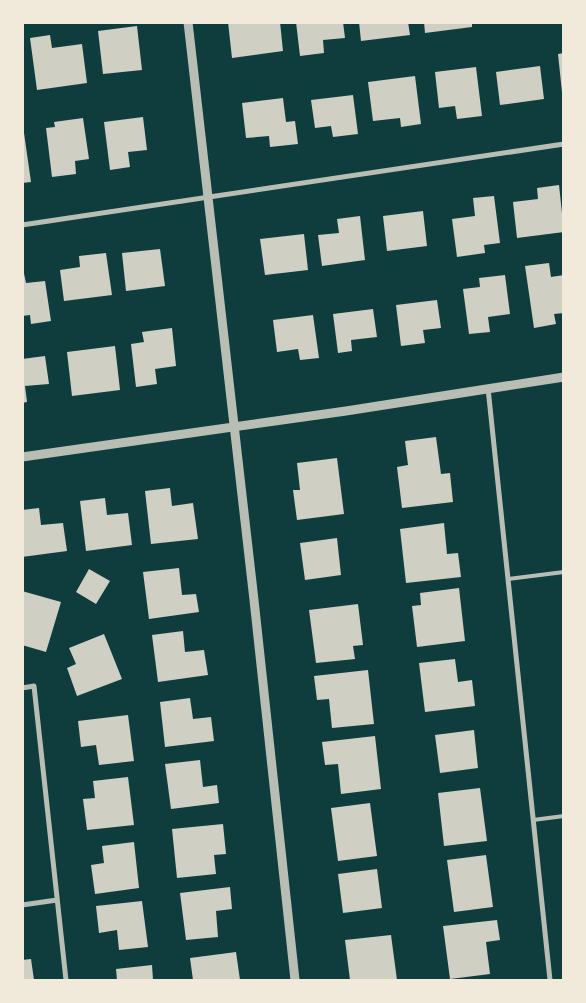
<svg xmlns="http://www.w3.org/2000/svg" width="586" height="1003" font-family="'Work Sans',sans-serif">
<rect width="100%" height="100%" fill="#0f3d3e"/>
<path fill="#cfcfc3" d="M228 22H280L283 51 232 58Z
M296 22H343L345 38 323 40 324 53 300 56Z
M359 22H408L410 35 361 41Z
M424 22H472V27L425 33Z
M137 26 142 70 103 74 98 31Z
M50 35 52 48 82 44 87 83 37 90 30 38Z
M564 53V91L562 92 558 54Z
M540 66 544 99 500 105 496 72Z
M476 67 482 116 457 119 455 106 439 108 435 72Z
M415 76 421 124 401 127 400 118 373 121 368 82Z
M353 95 358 134 333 137 331 126 315 128 311 100Z
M283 98 286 122 295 121 298 144 270 147 269 136 246 138 242 103Z
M143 117 147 150 128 152 130 167 110 170 104 122Z
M83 118 89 159 75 161 76 174 52 177 46 128 55 127 54 122Z
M22 133H24L31 182 22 183Z
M559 185 564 232 517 238 513 202 538 199 537 188Z
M494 196 500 243 484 245 485 253 457 257 452 219 475 216 473 198Z
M423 211 427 246 387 251 383 216Z
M360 216 365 260 322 266 318 235 339 233 337 219Z
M304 234 308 270 265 275 260 239Z
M160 249 165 286 126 291 122 253Z
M106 253 112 295 64 301 60 270 80 267 79 256Z
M549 263 551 277 564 275V313L554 314 556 324 534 328 525 266Z
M22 264 26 283 45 281 51 321 31 324 30 315 22 316Z
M505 275 510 314 488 317 490 332 469 334 463 289 480 287 479 278Z
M437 300 441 328 423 330 425 343 401 346 396 305Z
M373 309 377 337 351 340 352 351 338 353 333 314Z
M313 315 319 358 300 360 298 349 277 352 273 320Z
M172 328 176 366 155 369 157 384 136 387 131 344 144 342 142 332Z
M115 346 120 390 72 396 67 352Z
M45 356 49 384 25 386 27 402 22 403V359Z
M436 437 441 474 450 473 453 502 402 508 397 467 408 465 405 441Z
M337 458 344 514 297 520 293 490H300L297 463Z
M170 488 172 506 193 503 198 539 151 544 145 491Z
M105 498 107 515 128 513 132 545 86 551 80 501Z
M39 508 41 525 63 523 67 551 22 557V510Z
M444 523 447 554 458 553 461 577 406 583 400 529Z
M337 538 341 575 305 580 300 543Z
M179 568 182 595 196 594 199 612 149 619 143 572Z
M89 569 110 581 96 604 76 592Z
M459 588 465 641 417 647 412 606 421 605 420 593Z
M22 591 61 602 46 652 22 645Z
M358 604 363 645 353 646 355 659 316 663 309 610Z
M183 631 185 652 204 650 208 675 158 682 152 635Z
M104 634 122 679 77 696 67 668 76 664 69 648Z
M455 659 458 682 472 680 475 706 425 712 419 663Z
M368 670 374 724 332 728 329 699 317 700 314 676Z
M190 698 193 719 211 717 214 741 165 747 160 702Z
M128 715 134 761 99 765 96 745 81 747 78 721Z
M474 730 478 768 440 773 435 735Z
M375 736 381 789 341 794 338 764 325 765 322 742Z
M200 760 203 787 217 785 219 803 171 809 165 764Z
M128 777 134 825 87 830 83 799 95 798 93 781Z
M480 788 487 841 444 846 438 793Z
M370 803 377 856 338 861 331 808Z
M223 824 226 854 214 855 216 874 177 878 172 829Z
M134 842 139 888 95 894 91 865 104 863 102 846Z
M486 855 493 907 454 912 447 860Z
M377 869 382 908 343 913 338 874Z
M230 887 232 909 216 911 218 937 186 940 180 893Z
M142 901 148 947 119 950 117 930 99 933 96 906Z
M497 920 500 940 486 942 490 974 450 979 443 926Z
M391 935 397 980H350L345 940Z
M236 952 240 980H193L190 958Z
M31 959 34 980H22V960Z
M152 965 153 980H117L116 969Z"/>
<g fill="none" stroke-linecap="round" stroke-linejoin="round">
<path stroke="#b8beb3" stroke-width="4" d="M508 579 564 572
M533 820 564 816"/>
<path stroke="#b8beb3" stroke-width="5" d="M22 225 564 144
M488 388 550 980
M22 688 34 686 66 980
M22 905 57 900"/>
<path stroke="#b8beb3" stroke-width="9" d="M188 22 254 600 295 980
M22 457 346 411 564 377"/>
</g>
<rect width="586" height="1003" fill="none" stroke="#f1e9da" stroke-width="48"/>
</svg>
